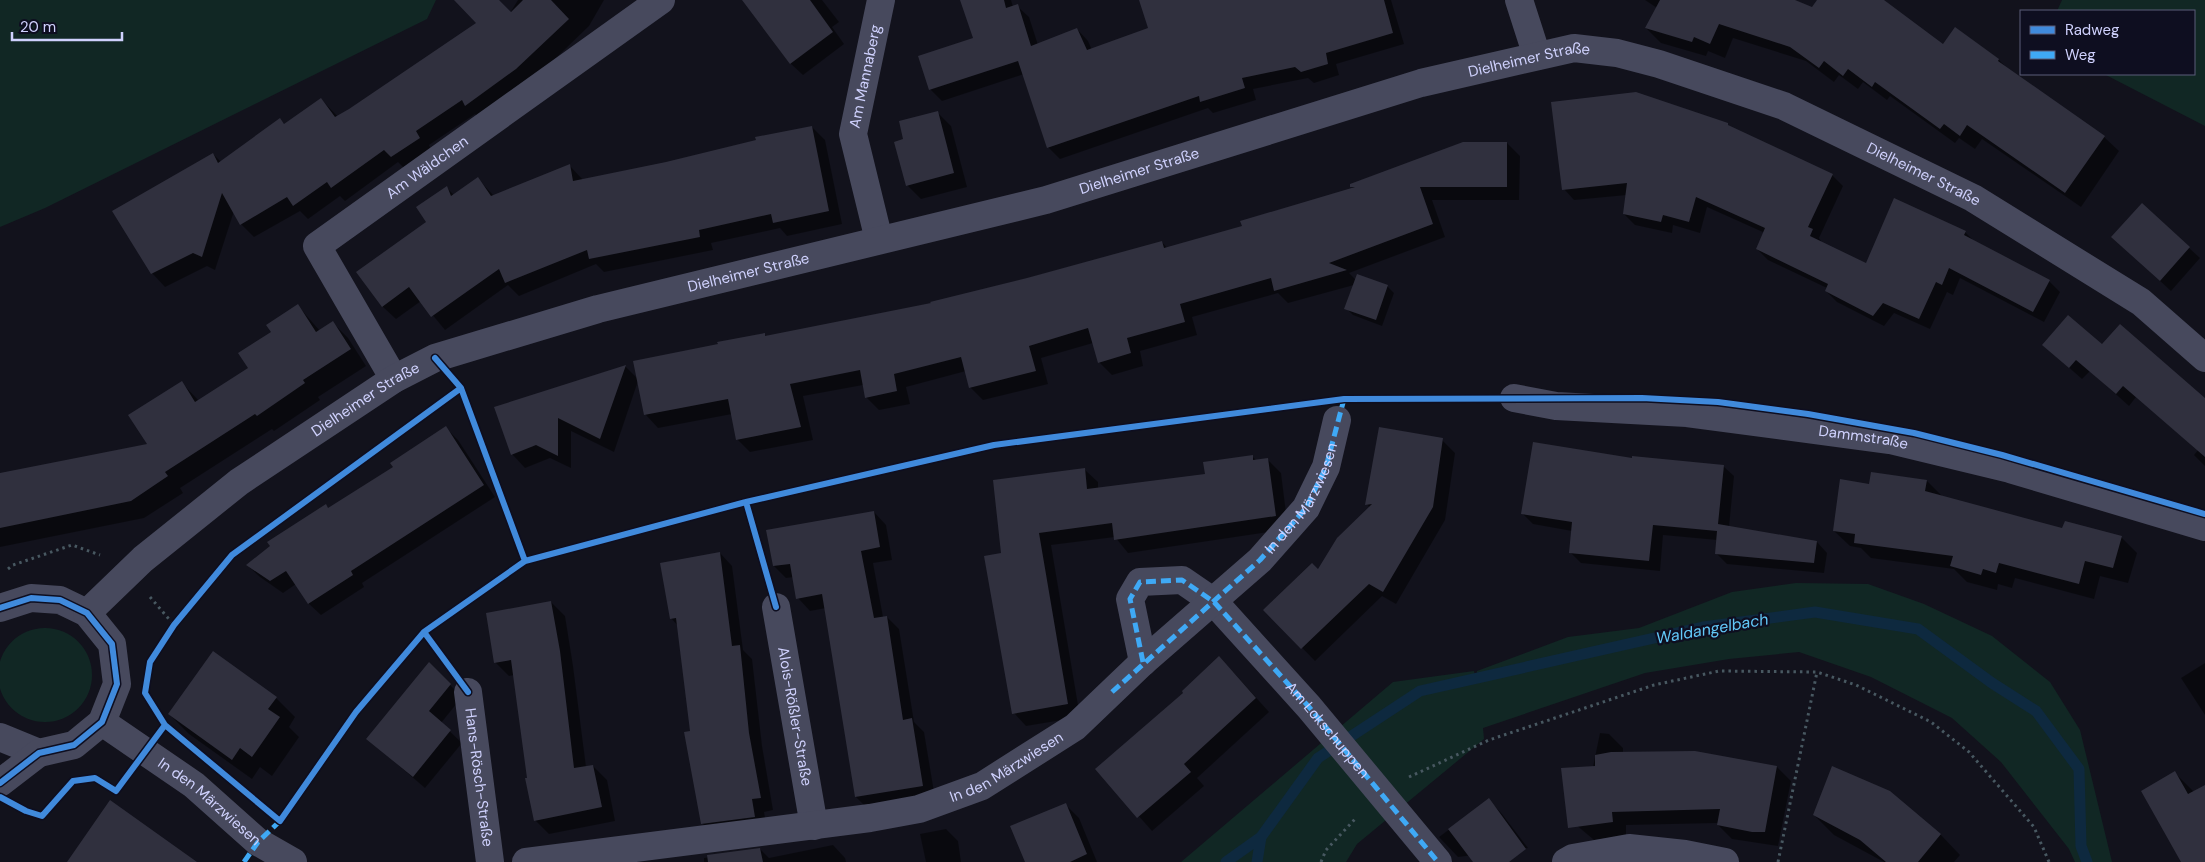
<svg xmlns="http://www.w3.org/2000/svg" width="2205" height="862" font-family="'DM Sans',sans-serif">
<rect width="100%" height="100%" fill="#12121c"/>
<path fill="#112724" d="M0 0H436L427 19 45 208 0 227Z
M2062 0H2205V126L2104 74H2194V11H2057Z
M1796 583 1868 584 1924 604 1992 636 2050 682 2080 730 2112 862H2075L2069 849 2001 762 1952 718 1871 677 1799 652 1729 659 1645 673 1483 728 1484 739 1357 844 1346 862H1181L1393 682 1474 671 1476 682 1477 671 1568 637 1639 628 1732 592Z
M-2 675a47 47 0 1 1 94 0a47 47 0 1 1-94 0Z"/>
<path fill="#0007" d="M457 0H498L510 13 518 0H604L589 26 530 83 480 119 475 114 429 145 432 152 406 170 398 162 345 201 340 196 308 219 300 211 254 237 241 224 234 211 215 270 207 266 165 287 152 273 213 154 221 162 280 120 285 125 321 99 338 117 478 23Z
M762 0H822L839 22 832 27 844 44 803 75 790 63Z
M961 0H1011L1013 7 1017 6 1029 17 1038 45 1077 29 1088 41 1092 50 1149 29 1140 0H1391L1404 44 1336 64 1339 75 1314 83 1308 78 1253 89 1256 100 1213 113 1208 108 1060 159 1048 147 1024 74 942 101 930 89 974 39Z
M1645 0H1792L1813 9 1819 0H1871L1943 46 1999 60 2010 71 2104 137 2119 151 2081 207 1982 139 1975 149 1959 138 1955 143 1890 96 1887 100 1863 82 1858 89 1839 75 1834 82 1806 61 1733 38 1725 58 1708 51 1706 56 1661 43 1646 28 1657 8Z
M937 112 951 126 967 187 921 199 907 185 905 140Z
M1727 124 1731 128 1832 175 1843 186 1819 238 1822 243 1866 265 1965 232 1976 243 2049 281 2060 292 2044 322 1960 278 1953 295 1947 292 1930 329 1894 313 1884 326 1837 302 1826 291 1827 288 1768 260 1757 249 1765 233 1707 207 1700 233 1673 225 1672 233 1635 225 1624 214 1627 195 1574 200 1564 189Z
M812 127 825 140 842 224 787 236 780 228 711 243 713 250 604 272 596 264 519 296 508 285 445 330 421 301 396 319 383 307 358 272 427 222 447 188 454 195 478 179 494 196 570 166 583 180 666 163Z
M1507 143 1520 156 1519 200H1432L1445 237 1349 273 1356 280 1387 286 1394 293 1382 326 1353 315 1346 308 1354 285 1288 303 1278 293 1192 317 1197 335 1140 351 1143 366 1112 375 1099 362 1093 343 1041 358 1048 384 983 400 970 387 966 371 906 387 910 404 879 410 866 397 863 385 803 396 813 440 750 452 737 439 732 414 658 428 646 415 638 381 614 452 571 431V468L550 458 525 468 512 454 495 408 625 366 638 379 764 335 767 337 932 304 1162 242 1168 249 1243 227 1354 189 1352 187Z
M2142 205 2200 258 2171 291 2123 247Z
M298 306 320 331 332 322 348 338 366 366 318 397 320 400 274 431 272 429 180 488 183 493 144 518 0 547V475L149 444 182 383 199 401 250 369 273 332Z
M2102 346 2205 400V466L2194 455 2198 450 2136 397 2129 406 2090 371 2082 379 2057 357Z
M446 428 458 440 495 497 362 583 364 587 321 615 308 603 296 584 283 593 260 577 248 566 395 467Z
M1442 440 1455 453 1445 520 1396 604 1382 596 1315 661 1265 610 1318 571 1370 508 1367 504Z
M1252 456 1257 461 1268 460 1281 473 1288 529 1128 553 1115 537 1051 545 1080 717 1026 726 1014 713 1003 554 1085 470 1098 482V489L1206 475Z
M1633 460 1723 466 1734 476 1729 527 1817 542 1827 553 1824 573 1727 564 1716 553 1717 540 1663 535 1660 571 1581 563 1570 552 1572 531 1533 524 1523 514Z
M1927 481 1943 497 2063 530 2121 537 2137 553 2128 583 2100 576 2094 599 2015 578 2012 588 1998 584 1997 590 1967 582 1954 569 1871 558 1861 548 1850 546 1834 531 1870 485Z
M874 512 886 525 892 560 873 563 883 617H887L899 629 914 722 924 732 935 798 868 809 856 797 826 608 810 611 798 598 794 577 786 578 774 566Z
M720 553 732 566 743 650 752 659 762 746 773 810 764 812 767 829 715 836 702 823 678 626 671 618Z
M551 602 565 616 573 666 586 767 593 766 607 780 615 821 549 834 535 820 514 675 509 676 495 662Z
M2205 663V715L2181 678Z
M429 664 462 697 441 723 462 743 425 788 368 739Z
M1233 672 1269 712 1197 778 1204 786 1152 831 1097 769Z
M276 698 295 717 289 727 299 737 272 776 260 767 252 779 189 734 169 714Z
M1600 733 1609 734 1623 748V753L1695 752 1777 767 1791 781 1778 846 1732 839 1718 825V823L1626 825V836L1594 840 1568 818 1593 767Z
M2175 773 2194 792 2205 787V862H2182Z
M1890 793 1941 835 1960 855 1954 862H1884L1834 835 1814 815Z
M1489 800 1502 814 1528 848 1458 857 1439 837Z
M1065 804 1079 818 1097 862H1027Z
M946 829 958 841 961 862H926L920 834Z
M833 845 845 858 846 862H704V858L760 849 769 858Z"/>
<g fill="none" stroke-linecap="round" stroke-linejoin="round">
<path stroke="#0e293f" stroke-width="11" d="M1226 862 1261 837 1318 758 1420 691 1703 627 1815 612 1918 629 1992 683 2036 711 2079 769 2081 846 2087 862
M1257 862 1261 837"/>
</g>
<path fill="#30303e" d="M454 0H499L511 12 523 0H551L569 19 516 69 465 106 462 100 416 131 420 138 391 157 384 150 331 188 327 182 293 206 287 197 240 225 222 193 202 257 193 253 151 274 112 211 213 153 218 163 280 118 284 124 321 98 335 117 349 109 476 23Z
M742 0H810L833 32 790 64Z
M960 0H1004L1006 8 1018 4 1031 46 1077 28 1087 50 1148 28 1139 0H1384L1393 33 1326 53 1328 64 1301 72 1295 67 1242 78 1245 88 1200 102 1199 96 1047 148 1018 61 929 90 918 56 973 38Z
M1660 0H1795L1812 7 1817 0H1884L1943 44 1955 27 1999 59 1998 61 2105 136 2065 193 1967 125 1960 136 1944 124 1940 129 1875 82 1872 87 1848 69 1843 76 1824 61 1819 68 1790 47 1719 24 1710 44 1694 37 1692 42 1645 28Z
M1636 92 1728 123V125L1833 174 1808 227 1813 229 1810 236 1866 263 1894 198 1966 231 1964 235 2050 280 2033 312 1949 268 1942 285 1936 282 1919 319 1883 303 1873 316 1825 291 1828 284 1756 249 1765 228 1696 197 1689 222 1663 215 1661 222 1623 214 1627 183 1562 190 1551 102Z
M938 111 954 173 906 186 894 142 903 139 899 121Z
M812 126 829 211 773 223 771 214 699 230 700 237 589 259 587 250 505 283 499 269 431 317 409 287 382 307 356 272 426 222 416 207 447 186 451 196 478 177 491 196 570 164 573 181 666 162 756 140 755 137Z
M1463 142H1507V187H1420L1433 224 1329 263 1347 270 1274 291 1271 278 1180 304 1185 322 1127 338 1131 353 1098 363 1088 328 1029 346 1036 371 969 388 961 357 894 374 897 391 865 398 860 370 790 384 801 427 736 440 728 399 644 415 633 361 718 344 717 342 765 333V336L931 303 930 302 1027 278 1162 241 1164 248 1242 226 1240 221 1355 187H1350V184Z
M2142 203 2190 247 2160 281 2111 237Z
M1357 274 1388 285 1376 320 1344 309Z
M298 304 316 332 333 321 351 349 303 380 305 383 257 416 255 414 165 472 168 476 131 501 0 528V473L147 444 128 415 182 381 195 402 248 368 238 353 271 332 266 325Z
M2068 315 2102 344 2120 324 2205 398V457L2123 386 2116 394 2076 360 2069 368 2042 345Z
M626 365 600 439 558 418V456L536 445 511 455 494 407Z
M446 426 484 485 351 571 353 575 308 604 286 571 270 581 246 565 270 546 267 542 326 504 328 508 393 467 390 463Z
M1379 427 1443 438 1433 507 1383 592 1369 584 1301 649 1263 610 1312 563 1318 569 1337 538 1372 504 1365 505Z
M1533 442 1632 458V456L1724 465 1718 524 1817 541 1814 563 1715 554 1717 531 1653 525 1649 561 1569 553 1572 522 1521 514Z
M1253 455V460L1268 458 1276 516 1114 540 1112 523 1039 533 1068 704 1012 714 984 556 1001 553 993 480 1085 468 1087 489 1205 474 1203 462Z
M1871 472 1927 480 1925 491 2062 528 2065 521 2122 536 2113 568 2085 561 2079 584 1999 563 1996 573 1983 569 1981 575 1950 566 1953 556 1854 543 1855 534 1833 531 1840 479 1869 484Z
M874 511 880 547 861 551 874 618 887 616 903 720 912 718 923 786 855 797 822 594 796 599 790 564 773 566 766 530Z
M720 552 732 646 740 645 749 733 761 798 752 799 755 817 701 824 684 732 690 731 676 618 670 619 660 563Z
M551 601 560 651 574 768 593 765 602 807 534 821 525 778H527L511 660 494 663 486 613Z
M213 651 277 697 268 709 280 717 252 757 240 748 232 760 168 714Z
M1219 656 1256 698 1184 764 1191 772 1137 818 1095 769 1183 693 1182 691Z
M429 662 451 684 429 711 451 730 413 777 366 739Z
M1695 751 1777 766 1765 832H1752L1717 825 1720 809 1612 812 1613 822 1568 828 1561 768 1595 766V755L1611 752Z
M1832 766 1890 791 1941 834 1918 862H1886L1860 840 1813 815Z
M2175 771 2188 794 2205 785V862H2181L2141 791Z
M1489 798 1526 849 1509 862H1473L1448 829Z
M110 800 197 862H67Z
M1066 803 1087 854 1070 862H1025L1010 826Z
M760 848 763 862H708L707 855Z"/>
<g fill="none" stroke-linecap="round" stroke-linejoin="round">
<path stroke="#485861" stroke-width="3" stroke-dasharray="2.5 4" stroke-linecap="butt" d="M460 386 525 561
M8 569 13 565 72 545 100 555
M150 597 174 625
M149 665 174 625 232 555 461 388
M148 697 163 722
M1409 777 1489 740 1654 685 1719 671 1817 672 1856 685 1931 722 1969 752 2034 827 2049 862
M1321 862 1326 850 1357 817
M1778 862 1817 672"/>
<g stroke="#47495d" stroke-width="28">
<path d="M1519 0 1537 56"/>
<path id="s1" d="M879 240 853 134 881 0"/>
<path id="s2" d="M394 379 317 246 661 0"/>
<path id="s3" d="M1514 398 1556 406 1687 413 1890 440 2010 469 2205 527"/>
<path id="s4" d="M776 607 814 826"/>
<path d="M0 608 31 598 60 600 87 613 112 644 117 684 102 722 74 745 39 753 0 737"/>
<path id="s5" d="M87 613 143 559 239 482 394 379 435 358 598 309 1046 200 1421 83 1574 48 1617 53 1659 64 1784 106 1973 198 2141 302 2205 358"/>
<path id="s6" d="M1143 662 1130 599 1140 582 1182 580 1214 602 1309 707 1438 862"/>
<path id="s7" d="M468 692 490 862"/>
<path id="s8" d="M102 722 194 785 258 842 293 862"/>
<path d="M0 783 39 753"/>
<path id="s9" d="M526 862 870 818 919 809 982 786 1075 727 1143 662 1260 560 1306 508 1326 467 1337 420"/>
<path d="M1566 862 1573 858 1629 848 1685 854 1725 862"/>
</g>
<g stroke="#3fa9f5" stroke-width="5" stroke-dasharray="10 5" stroke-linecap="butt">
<path d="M1143 662 1130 599 1140 582 1182 580 1214 602 1309 707 1438 862"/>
<path id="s10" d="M1112 692 1260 560 1306 508 1326 467 1344 399 1341 400"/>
<path d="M244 862 258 842 280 821"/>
</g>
<g stroke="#0e0e20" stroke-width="9">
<path id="cycleway" d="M435 358 461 388 525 561
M746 502 776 607
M0 608 31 598 60 600 87 613 112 644 117 684 102 722 74 745 39 753 0 783
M424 632 468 692
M165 725 145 693 150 662 174 625 232 555 461 388
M0 797 26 811 42 816 73 781 95 778 116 791 165 725 280 821 356 712 424 632 525 561 746 502 994 445 1344 399 1642 398 1718 402 1808 414 1914 433 2002 455 2205 514"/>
</g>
<use href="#cycleway" stroke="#408adc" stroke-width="6"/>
</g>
<g text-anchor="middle" stroke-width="4.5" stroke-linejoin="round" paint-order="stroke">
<g font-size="15" fill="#cfd1fd" stroke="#0e0e20">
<text dy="5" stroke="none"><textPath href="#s5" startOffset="1568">Dielheimer Straße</textPath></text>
<text dy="5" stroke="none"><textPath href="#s1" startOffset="168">Am Mannaberg</textPath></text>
<text dy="5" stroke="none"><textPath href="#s2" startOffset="289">Am Wäldchen</textPath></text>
<text dy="5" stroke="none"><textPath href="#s5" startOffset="1162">Dielheimer Straße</textPath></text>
<text dy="5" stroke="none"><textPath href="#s5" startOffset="1988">Dielheimer Straße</textPath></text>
<text dy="5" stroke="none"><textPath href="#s5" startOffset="758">Dielheimer Straße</textPath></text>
<text dy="5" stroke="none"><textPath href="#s5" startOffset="352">Dielheimer Straße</textPath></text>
<text dy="5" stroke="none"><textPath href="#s3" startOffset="352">Dammstraße</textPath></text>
<text dy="5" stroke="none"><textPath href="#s10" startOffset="274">In den Märzwiesen</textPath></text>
<text dy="5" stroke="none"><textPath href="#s4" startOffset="111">Alois-Rößler-Straße</textPath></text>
<text dy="5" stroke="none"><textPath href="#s6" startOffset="336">Am Lokschuppen</textPath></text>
<text dy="5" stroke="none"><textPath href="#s9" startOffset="494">In den Märzwiesen</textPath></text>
<text dy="5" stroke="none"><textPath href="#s7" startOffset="86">Hans-Rösch-Straße</textPath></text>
<text dy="5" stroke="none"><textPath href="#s8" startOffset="134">In den Märzwiesen</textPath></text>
</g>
<g font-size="16" font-style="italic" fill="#62c8f8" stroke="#0e0e20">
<text transform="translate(1712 628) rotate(-10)" y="6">Waldangelbach</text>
</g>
</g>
<rect x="2020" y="10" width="175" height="65" fill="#0e0e20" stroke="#5b5c78"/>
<rect x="2030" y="26" width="25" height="8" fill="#408adc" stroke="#5b5c78"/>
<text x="2065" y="35" font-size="15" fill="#cfd1fd">Radweg</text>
<rect x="2030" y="51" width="25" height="8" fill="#3fa9f5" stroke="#5b5c78"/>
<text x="2065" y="60" font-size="15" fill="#cfd1fd">Weg</text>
<path d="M12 32v8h110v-8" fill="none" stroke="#cfd1fd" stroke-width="2.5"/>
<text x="20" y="32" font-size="15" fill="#cfd1fd" stroke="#0e0e20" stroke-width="4" paint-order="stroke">20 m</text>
</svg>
